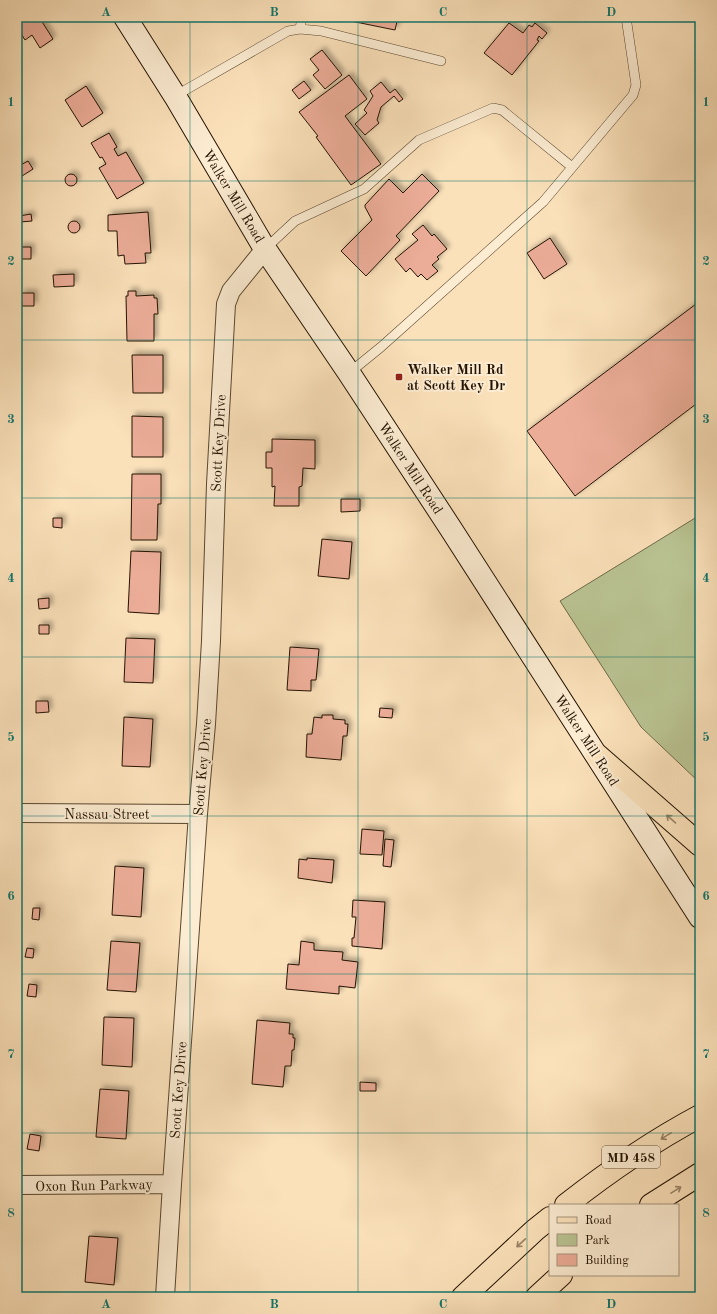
<svg xmlns="http://www.w3.org/2000/svg" width="717" height="1314" font-family="'Old Standard TT',serif">
<defs>
<filter id="shadow"><feDropShadow dx="3.5" dy="-3.5" stdDeviation="2" flood-color="#0004"/></filter>
</defs>
<rect width="100%" height="100%" fill="#fbe1ba"/>
<filter id="stains"><feTurbulence type="fractalNoise" baseFrequency=".005" numOctaves="4"/><feColorMatrix values="0 0 0 0 .2 0 0 0 0 .09 0 0 0 0 .02 0 0 0 .5 -.17"/></filter>
<radialGradient id="worn" r=".72"><stop offset=".6" stop-color="#630" stop-opacity="0"/><stop offset="1" stop-color="#630" stop-opacity=".3"/></radialGradient>
<path fill="#bac493" stroke="#6e6b4a" d="M700 515V783L641 727 560 601Z"/>
<path fill="#ecad98" stroke="#231200" filter="url(#shadow)" d="M17 17H39L53 39 40 48 32 35 25 40 17 27Z
M337 17H398L395 30 336 18Z
M509 23 523 33 529 25 532 27 535 23 547 33 542 39 539 36 537 40 539 41 512 75 484 53Z
M322 50 342 75 325 89 313 75 319 70 310 59Z
M349 75 367 99 345 116 381 164 351 185 316 137 318 136 299 112Z
M304 81 311 90 299 99 292 90Z
M381 82 390 93 395 89 403 99 399 102 394 96 381 107 377 120 379 123 365 135 355 124 367 113 364 110 373 96 370 91Z
M86 86 103 113 82 127 65 100Z
M109 133 117 147 114 149 118 156 126 152 144 183 117 199 99 168 106 164 102 157 100 158 91 143Z
M28 161 33 169 22 176 17 167Z
M65 180a6 6 0 1 1 12 0a6 6 0 1 1-12 0Z
M422 174 439 191 396 236 400 240 366 276 341 251 372 220 365 207V205L389 179 403 193Z
M148 212 151 253H145L146 263 125 264 124 255 118 256 117 231H108V215Z
M31 214 32 221 20 222 19 216Z
M68 227a6 6 0 1 1 12 0a6 6 0 1 1-12 0Z
M423 225 432 236 434 234 447 249 437 257 439 259 432 265 438 271 427 280 421 274 418 277 410 268 406 272 395 259 418 240 412 234Z
M550 238 567 264 544 279 527 253Z
M19 247H31V259H19Z
M74 274V286L54 287 53 275Z
M128 291H136V296L154 295V298H157L158 314H154V341H127L126 296H128Z
M21 293H34V306H22Z
M700 301V401L575 496 527 431Z
M132 355H163V393H133Z
M132 416 163 417V457H132Z
M272 439 315 440V469L303 468 302 486 299 487V506H274L275 486 272 487V468H266V452H272Z
M132 474H161V504H158L157 540H131Z
M341 499H360V511L341 512Z
M53 518H62V528L53 527Z
M322 539 352 542 349 579 318 576Z
M131 551 161 552 159 614 128 612Z
M49 598V608L39 609 38 599Z
M39 625H49V634H39Z
M126 638 155 639 153 683 124 682Z
M290 647 319 649 316 680H311V691L287 690Z
M36 701H48L49 712 36 713Z
M380 708 393 709 392 718 379 717Z
M322 715H333V719L345 720V724H348L347 736H343L341 760 306 757 307 734H312L314 717 322 718Z
M124 717 153 719 150 767 122 766Z
M362 829 384 831 382 855 360 854Z
M385 839 394 840 391 867 383 866Z
M307 858 334 860 332 883 298 878 299 859 307 860Z
M115 866 144 868 141 917 112 915Z
M353 900 385 902 382 949 352 946V938H354L356 917H352Z
M33 908H40L39 920 32 919Z
M111 941 140 943 136 992 107 990Z
M301 941 314 943V950L343 952 342 960 358 962 355 988 339 986V994L286 989 288 964 299 965Z
M27 948 34 949 33 958 25 957Z
M29 984 37 985 36 997 27 996Z
M104 1017 134 1018 132 1067 102 1065Z
M257 1020 290 1023 289 1034H293V1038H295L294 1050H292L291 1066H285L283 1087 252 1084Z
M360 1082 376 1083V1091H360Z
M100 1089 129 1091 126 1139 96 1137Z
M30 1134 41 1136 39 1151 27 1149Z
M89 1236 118 1238 114 1285 85 1282Z"/>
<g fill="none" stroke-linecap="round" stroke-linejoin="round">
<g stroke="#59462e" stroke-width="10">
<path id="lane" d="M300 29 302 17
M175 96 288 31 300 29 321 31 441 61
M265 249 295 221 364 189 419 140 493 108 502 110 572 167
M349 373 381 347 543 202 633 95 636 85 626 17"/>
</g>
<g stroke="#59462e" stroke-width="20">
<path id="street" d="M17 813 198 814
M17 1185 172 1184
M165 1297 172 1184 198 814 206 724 211 641 216 484 226 304 231 291 265 249"/>
</g>
<g stroke="#231200" stroke-width="24">
<path id="secondary" d="M125 17 175 96 265 249 349 373 451 529 700 917"/>
</g>
<g stroke="#231200" stroke-width="24">
<path id="primary" d="M597 755 700 845
M566 1205C608 1172 653 1141 700 1116
M651 1205 700 1174
M463 1297 535 1230 550 1218
M537 1297 561 1275"/>
</g>
<use href="#lane" stroke="#fcecd2" stroke-width="9"/>
<use href="#street" stroke="#fcecd2" stroke-width="18"/>
<use href="#secondary" stroke="#fcecd2" stroke-width="22"/>
<use href="#primary" stroke="#fbe1ba" stroke-width="22"/>
</g>
<defs><path id="oneway-shaft" d="M-6 0H5M1.5-3L5.5 0L1.5 3" fill="none" stroke-width="1.6" stroke-linecap="round" stroke-linejoin="round"/></defs>
<g stroke="#9a8466">
<use href="#oneway-shaft" transform="translate(671 819) rotate(-139)"/>
<use href="#oneway-shaft" transform="translate(666 1136) rotate(149)"/>
<use href="#oneway-shaft" transform="translate(676 1190) rotate(-32)"/>
<use href="#oneway-shaft" transform="translate(521 1243) rotate(137)"/>
</g>
<path fill="none" stroke="#0f766e" stroke-width="1" stroke-opacity="0.55" d="M190 17V1297M358 17V1297M527 17V1297M17 181H700M17 340H700M17 498H700M17 657H700M17 816H700M17 974H700M17 1133H700"/>
<rect fill="#8f2418" stroke="#fcecd2" stroke-width="1.5" x="395" y="373" width="8" height="8" rx="2"/>
<g text-anchor="middle" stroke-width="4" stroke-linejoin="round" paint-order="stroke">
<rect fill="#fcecd2" stroke="#64533f" stroke-width="1" x="602" y="1146" width="58" height="22" rx="3"/>
<g font-size="13" font-weight="bold" fill="#231200">
<text x="631" y="1162">MD 458</text>
</g>
<g font-size="14" fill="#231200" stroke="#fcecd2">
<text transform="translate(234 196) rotate(59)" y="5">Walker Mill Road</text>
<text transform="translate(218 443) rotate(-87)" y="5">Scott Key Drive</text>
<text transform="translate(411 468) rotate(57)" y="5">Walker Mill Road</text>
<text transform="translate(587 740) rotate(57)" y="5">Walker Mill Road</text>
<text transform="translate(202 767) rotate(-85)" y="5">Scott Key Drive</text>
<text x="107" y="819">Nassau Street</text>
<text transform="translate(178 1090) rotate(-86)" y="5">Scott Key Drive</text>
<text transform="translate(94 1185) rotate(-1)" y="5">Oxon Run Parkway</text>
</g>
<g font-size="14" font-weight="bold" fill="#231200" stroke="#fcecd2" text-anchor="start">
<text x="407" y="374">Walker Mill Rd<tspan x="407" dy="16">at Scott Key Dr</tspan></text>
</g>
</g>
<rect width="717" height="1314" fill="none" stroke="#fbe1ba" stroke-width="44"/>
<rect x="549" y="1204" width="130" height="72" fill="#fcecd2" stroke="#a5957e"/>
<rect x="557" y="1217" width="20" height="6" fill="#fbe1ba" stroke="#a5957e"/>
<text x="585" y="1224" font-size="12" fill="#231200">Road</text>
<rect x="557" y="1234" width="20" height="12" fill="#bac493" stroke="#a5957e"/>
<text x="585" y="1244" font-size="12" fill="#231200">Park</text>
<rect x="557" y="1254" width="20" height="12" fill="#ecad98" stroke="#a5957e"/>
<text x="585" y="1264" font-size="12" fill="#231200">Building</text>
<rect x="22" y="22" width="673" height="1270" fill="none" stroke="#0f766e" stroke-width="1.5"/>
<g font-size="13" text-anchor="middle" font-weight="bold" fill="#0f766e">
<text x="106" y="16">A</text>
<text x="274" y="16">B</text>
<text x="443" y="16">C</text>
<text x="611" y="16">D</text>
<text x="11" y="106">1</text>
<text x="706" y="106">1</text>
<text x="11" y="265">2</text>
<text x="706" y="265">2</text>
<text x="11" y="423">3</text>
<text x="706" y="423">3</text>
<text x="11" y="582">4</text>
<text x="706" y="582">4</text>
<text x="11" y="741">5</text>
<text x="706" y="741">5</text>
<text x="11" y="900">6</text>
<text x="706" y="900">6</text>
<text x="11" y="1058">7</text>
<text x="706" y="1058">7</text>
<text x="11" y="1217">8</text>
<text x="706" y="1217">8</text>
<text x="106" y="1308">A</text>
<text x="274" y="1308">B</text>
<text x="443" y="1308">C</text>
<text x="611" y="1308">D</text>
</g>
<rect width="100%" height="100%" filter="url(#stains)"/>
<rect width="100%" height="100%" fill="url(#worn)"/>
</svg>
